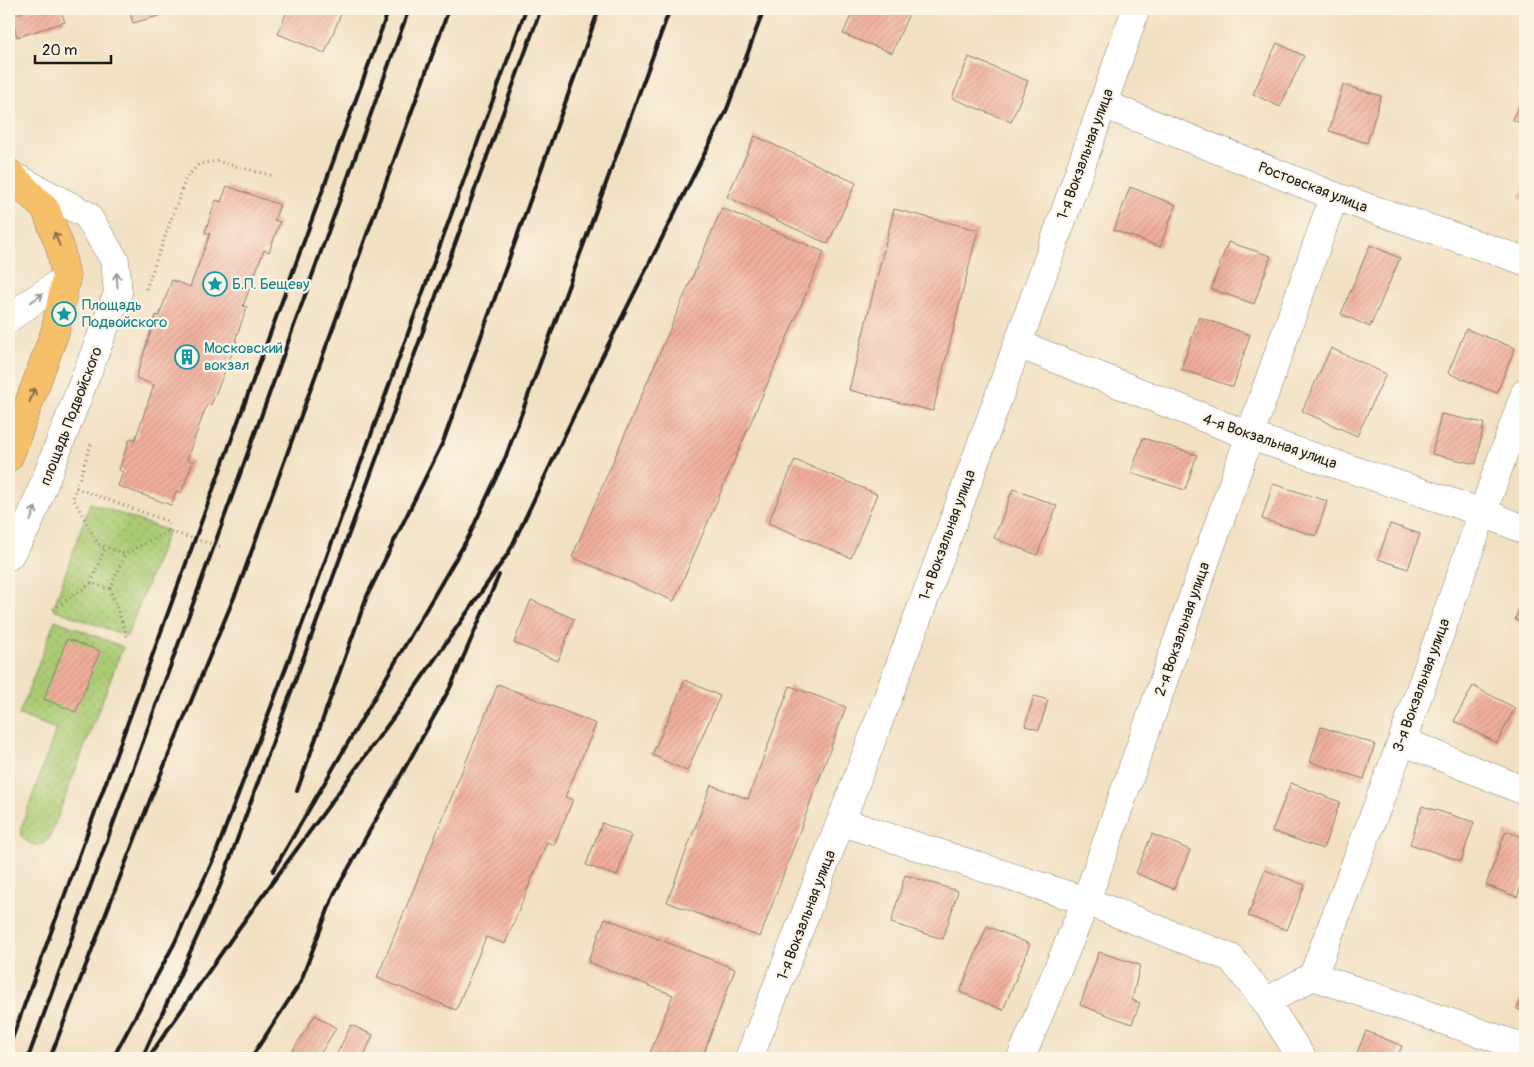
<svg xmlns="http://www.w3.org/2000/svg" width="1534" height="1067" font-family="Pangolin,sans-serif">
<defs>
<pattern id="grass-dots" width="8" height="8" patternUnits="userSpaceOnUse" patternTransform="scale(1.25)"><rect width="8" height="8" fill="#aacb73"/><path d="M2 2h.1M6 6h.1" fill="none" stroke="#92ae63" stroke-width="1.8" stroke-linecap="round"/></pattern>
<pattern id="building-hatch" width="6" height="6" patternUnits="userSpaceOnUse" patternTransform="scale(1.25)"><rect width="6" height="6" fill="#f0ae9b"/><path d="M-1 1l2-2M0 6l6-6M5 7l2-2" fill="none" stroke="#cd9585"/></pattern>
</defs>
<rect width="100%" height="100%" fill="#fcf5e5"/>
<filter id="ink" filterUnits="userSpaceOnUse"><feTurbulence type="fractalNoise" baseFrequency=".02" numOctaves="2"/><feDisplacementMap in="SourceGraphic" scale="10" xChannelSelector="R" yChannelSelector="G"/><feConvolveMatrix kernelMatrix="1 2 1 2 8 2 1 2 1" color-interpolation-filters="sRGB"/></filter>
<filter id="wash" filterUnits="userSpaceOnUse"><feTurbulence type="fractalNoise" baseFrequency=".0096" numOctaves="4" result="noise"/><feDisplacementMap in="SourceGraphic" scale="20" xChannelSelector="R" yChannelSelector="G"/><feGaussianBlur stdDeviation="1.12" result="paint"/><feColorMatrix in="noise" values="0 0 0 0 0 0 0 0 0 0 0 0 0 0 0 0 0 1.4 0 .05"/><feComposite in="paint" operator="in"/></filter>
<g filter="url(#wash)">
<rect width="100%" height="100%" fill="#f2e0c2"/>
<path fill="url(#grass-dots)" stroke="#637448" d="M90 503 168 531 127 636 53 609Z
M55 620 123 647 49 839C39 849 30 846 21 836V828L56 729 19 715Z"/>
<g id="blocks">
<path fill="url(#building-hatch)" d="M32 9H60L65 22 17 37 11 16Z
M129 9H163L165 14 133 23Z
M288 9H343L325 53 278 34Z
M854 9H911L892 53 843 34Z
M1277 43 1304 56 1280 107 1253 94Z
M969 57 1028 81 1011 122 952 98Z
M1343 85 1381 96 1367 143 1329 131Z
M1522 101 1525 103V126L1512 119Z
M755 136 856 183 828 244 727 197Z
M227 186 280 205 274 220 280 222 269 252 264 250 243 306 247 307 235 341H237L211 405 207 404 187 459 193 462 181 493 176 491 171 505 118 486 123 472 119 470 130 438 135 440 154 385 136 378 156 315 159 316 172 280 190 287 210 234 205 232 216 200 221 202Z
M1525 186V201L1519 198Z
M1130 187 1176 205 1160 247 1114 230Z
M722 208 824 252 674 601 572 557Z
M894 209 978 230 933 411 849 390Z
M1228 242 1271 256 1254 304 1211 289Z
M1370 245 1400 258 1370 327 1341 314Z
M1199 317 1250 335 1233 387 1181 369Z
M1466 329 1515 348 1497 393 1448 373Z
M1331 348 1386 374 1357 436 1302 411Z
M1441 414 1484 423 1476 464 1432 454Z
M1143 438 1197 455 1185 490 1131 473Z
M795 460 877 494 851 558 768 523Z
M1273 484 1327 501 1316 536 1262 519Z
M1013 489 1057 506 1037 555 994 538Z
M1390 524 1420 534 1408 569 1378 559Z
M1525 590V623L1515 620Z
M531 600 574 619 558 661 514 643Z
M67 639 100 651 76 712 44 699Z
M685 680 720 696 687 771 652 755Z
M498 684 596 724 565 797 573 800 554 845 547 842 505 944 486 937 456 1010 377 978Z
M790 686 846 707 760 937 667 902 711 785 748 799Z
M1473 686 1515 708 1497 743 1454 721Z
M1034 696 1048 700 1039 730 1025 726Z
M1321 727 1375 744 1364 779 1310 762Z
M1291 783 1340 802 1323 849 1272 831Z
M1422 806 1474 822 1461 861 1410 844Z
M602 823 631 835 617 876 586 865Z
M1506 831 1525 838V875L1517 897 1486 885Z
M1152 834 1190 850 1174 889 1136 873Z
M1265 870 1305 885 1287 930 1248 916Z
M905 875 958 891 943 939 891 923Z
M605 918 735 969 702 1058H648L673 995 588 962Z
M987 926 1030 944 1003 1010 960 992Z
M1099 952 1140 965 1132 1000 1140 1003 1132 1024 1080 1005Z
M1525 988V1012L1517 1009Z
M315 1015 336 1028 318 1058H288Z
M351 1025 373 1035 363 1058H335Z
M1366 1031 1402 1046 1397 1058H1355Z"/>
</g>
</g>
<g filter="url(#ink)">
<use href="#blocks" fill-opacity="0" stroke="#877e6f" stroke-width="1"/>
<g fill="none" stroke-linecap="round" stroke-linejoin="round">
<g stroke="#877e6f" stroke-width="29">
<path id="minor" d="M1103 104 1334 196 1525 261
M9 318 66 278
M1018 344 1250 436 1484 513 1525 530
M9 556 28 525 118 293 115 261 87 215 19 179
M1402 741 1525 791
M842 822 1086 901 1231 958 1266 1002 1302 1058
M1313 976 1402 741 1525 393
M1266 1002 1313 976 1525 1048
M749 1058C886 711 1014 361 1136 9
M1021 1058 1086 901 1334 196"/>
</g>
<g stroke="#877e6f" stroke-width="29">
<path id="major" d="M9 173 46 210 60 247 66 278 55 332 9 457"/>
</g>
<path stroke="#877e6f" stroke-width="3" stroke-dasharray="1 4" stroke-linecap="butt" d="M146 289 186 178 199 164 217 161 273 176
M91 444 73 498 98 544 125 554 168 531 222 547
M76 488 167 521 168 531
M91 583 105 547
M110 589 125 554
M53 609 91 583 110 589 127 636"/>
<use href="#minor" stroke="#fff" stroke-width="28"/>
<use href="#major" stroke="#f6c06b" stroke-width="28"/>
<path stroke="#1c1c1c" stroke-width="4" d="M297 791 367 596 443 442 599 9
M273 871 469 536 506 456 670 9
M9 1047 389 9
M28 1058 409 9
M50 1058 148 805 240 583 449 9
M113 1058 174 944 214 858 296 641 526 9
M142 1058 220 886 541 9
M148 1058 239 928 412 692 509 552 599 363 727 109 764 9
M251 1058 300 983 334 894 450 688 499 575"/>
</g>
<defs><path id="oneway-shaft" d="M-6 0H5M1.5-3L5.5 0L1.5 3" fill="none" stroke-width="1.6" stroke-linecap="round" stroke-linejoin="round" transform="scale(1.25)"/></defs>
<g stroke="#896e44">
<use href="#oneway-shaft" transform="translate(57 239) rotate(-111)"/>
<use href="#oneway-shaft" transform="translate(32 395) rotate(-70)"/>
</g>
<g stroke="#999">
<use href="#oneway-shaft" transform="translate(117 280) rotate(-94)"/>
<use href="#oneway-shaft" transform="translate(37 298) rotate(-35)"/>
<use href="#oneway-shaft" transform="translate(33 514) rotate(-69)"/>
</g>
</g>
<defs>
<g id="sight-ring" transform="scale(1.25)"><circle r="9.5" fill="#fcf5e5" stroke="#0f9aa8" stroke-width="1.5"/><path d="M0-6L1.8-2.2L6-1.7L2.9 1.2L3.7 5.4L0 3.3L-3.7 5.4L-2.9 1.2L-6-1.7L-1.8-2.2Z" fill="#0f9aa8"/></g>
<g id="building-ring" transform="scale(1.25)"><circle r="9.5" fill="#fcf5e5" stroke="#0f9aa8" stroke-width="1.5"/><path d="M-4-6H4V6H1V3H-1V6H-4ZM-2.5-4.3h1.7v1.8h-1.7ZM.8-4.3h1.7v1.8H.8ZM-2.5-1h1.7V.8h-1.7ZM.8-1h1.7V.8H.8Z" fill="#0f9aa8"/></g>
</defs>
<g fill-rule="evenodd">
<use href="#sight-ring" x="215" y="284"/>
<use href="#sight-ring" x="64" y="314"/>
<use href="#building-ring" x="187" y="357"/>
</g>
<g text-anchor="middle" stroke-width="4.5" stroke-linejoin="round" paint-order="stroke">
<g font-size="15" fill="#1c1c1c" stroke="#fcf5e5">
<text transform="translate(1085 154) rotate(-70)" y="5">1-я Вокзальная улица</text>
<text transform="translate(1313 187) rotate(21)" y="5">Ростовская улица</text>
<text transform="translate(71 416) rotate(-69)" y="5">площадь Подвойского</text>
<text transform="translate(1270 441) rotate(19)" y="5">4-я Вокзальная улица</text>
<text transform="translate(947 535) rotate(-70)" y="5">1-я Вокзальная улица</text>
<text transform="translate(1182 629) rotate(-71)" y="5">2-я Вокзальная улица</text>
<text transform="translate(1421 685) rotate(-70)" y="5">3-я Вокзальная улица</text>
<text transform="translate(806 915) rotate(-69)" y="5">1-я Вокзальная улица</text>
</g>
<g font-size="15" fill="#0d838f" stroke="#fcf5e5" text-anchor="start">
<text x="232" y="289">Б.П. Бещеву</text>
<text x="82" y="310">Площадь<tspan x="82" dy="17">Подвойского</tspan></text>
<text x="204" y="353">Московский<tspan x="204" dy="17">вокзал</tspan></text>
</g>
</g>
<rect width="1534" height="1067" fill="none" stroke="#fcf5e5" stroke-width="30"/>
<path d="M35 55v8h76v-8" fill="none" stroke="#1c1c1c" stroke-width="2.5"/>
<text x="42" y="55" font-size="15" fill="#1c1c1c" stroke="#fcf5e5" stroke-width="4" paint-order="stroke">20 m</text>
</svg>
